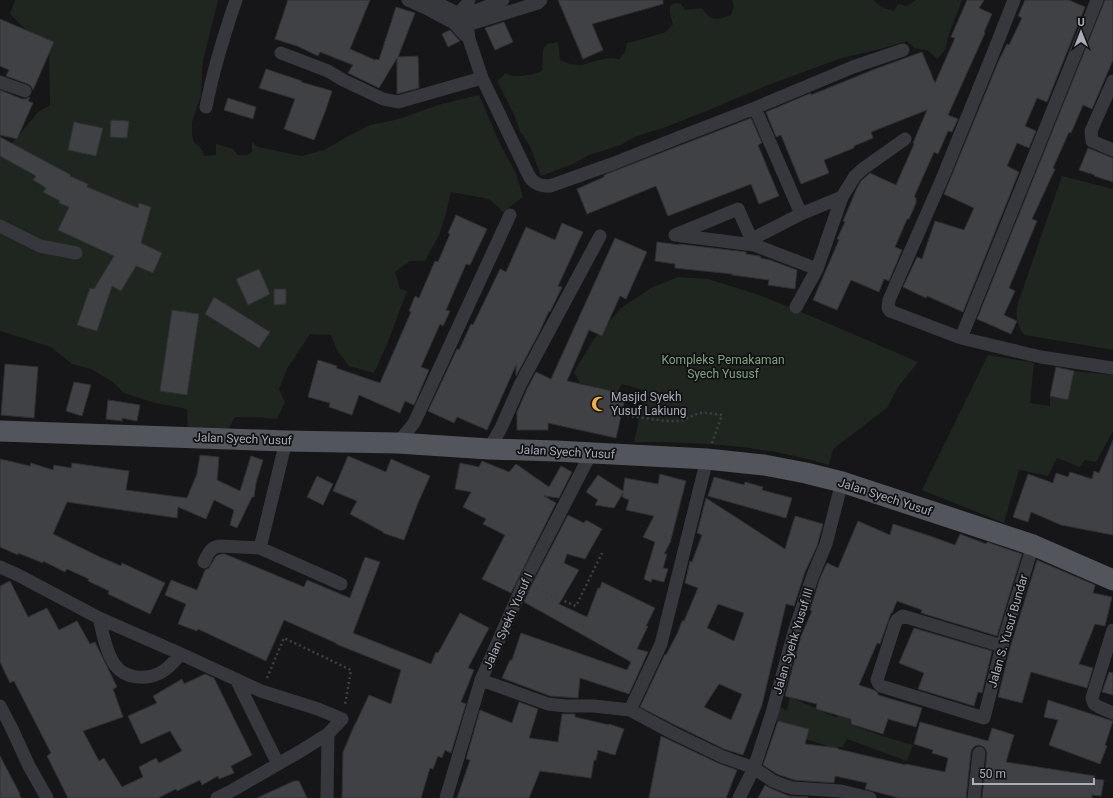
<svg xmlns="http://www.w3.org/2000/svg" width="1113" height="798" font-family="Roboto,sans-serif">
<rect width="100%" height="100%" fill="#161618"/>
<path fill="#1e261f" d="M15 0H218L203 60 201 95 192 122V136L194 142 201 148 204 156 216 155V144L233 149 238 155H247L252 152V142L258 147 302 156 324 150 345 138 370 125 399 119 438 105 479 95 501 146 516 173 523 197 503 212 489 199 451 192 446 213 439 235 425 261H410L395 272 400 289 407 291 388 342 374 373 349 366 337 350 331 335 310 334 287 369 279 389 285 402 277 419 258 417H235L228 430 188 434 187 409 155 403 124 393 113 382 91 369 72 364 51 347 0 331V158L38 112 50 105 49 53 10 14Z
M732 0H874V1L883 8 894 11 898 4 907 6 916 0H962L949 34 945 50 937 59 929 51 914 48 907 41 880 49 842 58 768 85 704 112 666 127 634 137 621 145 589 155 573 164 541 176 530 146 520 131 514 114 497 81 506 73C514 79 533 75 542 71L543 50 547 44 558 42 560 60 570 64 582 65 599 60 611 58 619 59 625 52 627 43 636 41 666 32 673 24 670 14V6L675 3 681 4 685 10 702 8C711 22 717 20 731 15L734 6Z
M1062 176 1113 189V350L1025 335C1017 328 1016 316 1017 306Z
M678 277 708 279 762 296 825 322 918 362 898 387 887 408 833 449 829 465C816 461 803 458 790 455 739 444 686 442 634 442L646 391 622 384 617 392 580 383 574 372 594 339 621 308 651 288Z
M988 355 1034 363 1030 403 1050 406V396L1068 400 1074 371 1113 375V431L1096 462 1085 460 1080 467 1057 458 1048 476 1019 470 1004 523 922 490Z
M843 694 857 701 849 724 882 736 913 745 907 761 847 739 843 747H830L806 739 809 729 775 720 779 707 787 710 790 697 837 718Z"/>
<path fill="#404145" stroke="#303034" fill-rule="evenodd" d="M288 0H370L350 49 375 60 376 59 379 60 396 7 415 13 398 57 418 56 419 88 397 94V58L379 88 348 73 353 65 320 52 318 56 297 46 275 39Z
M558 0H663V4L592 24 603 50 583 59Z
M967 0H984L979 8 992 14 984 32 985 33 948 115 958 119 952 132 948 131 938 154 934 152 914 197 916 198V203L909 219H907L895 247 902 250 889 281 884 279 879 292 851 280 837 310 813 300 839 240 837 239 845 222 843 221 857 188 861 181 870 173 896 185 914 144 913 143 927 110 871 132 873 138 854 146V148L824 160 829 173 801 184 781 135 776 137 766 112 811 93V95L875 69 922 52 935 83 955 38 951 37Z
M1025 0H1069L1085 7 1047 102 1037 98 1025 126 1036 131 1029 148 1017 143 1007 166 1019 172 963 312 927 296 926 298 903 287 917 257 922 259 935 221 964 230 974 208 944 194 999 60 1007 44 1009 45 1022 18 1018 16Z
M1105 0H1113V60L1092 109 1083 105 1071 133 1069 132 1053 168 1055 169 1032 219 1037 221 1009 288 1015 291 1004 315 1017 321 1011 334 977 319Z
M0 19 54 42 33 90 31 86 28 84 6 76 9 70 0 66Z
M504 22 513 42 495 50 485 28Z
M450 30 460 41 448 47 442 34Z
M266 69 302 81 301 82 332 91 325 112 314 140 284 129 295 99 259 88Z
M0 90 22 99H26L30 97 28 101 33 103 17 139 0 135Z
M228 98 256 107 253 119 224 110Z
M751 118 762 143 758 145 779 196 759 204 751 184 668 216 656 186 587 214 577 189 604 177V175Z
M111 120 129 121 127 138 110 137Z
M74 122 103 128 96 156 68 150Z
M0 137 71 175 70 176 88 184 87 187 138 208 139 203 151 207 141 243 162 253 153 273 136 266 121 291 112 286 97 331 77 325 90 288 94 289 114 256 58 230 69 207 59 203 60 201 43 192 46 188 33 180 36 176 0 156Z
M1088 148 1113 158V182L1094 176 1095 175 1079 170Z
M456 215 487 229 470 265 466 264 446 310 450 311 443 326 440 324 421 367 429 370 414 405 405 401 400 413 359 395 352 415 329 407 330 403 308 397 318 360 337 366 336 368 380 383 411 312 409 311 415 296 419 298 435 261 438 262 450 234 448 233Z
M562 223 583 232 558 286 562 287 550 312 549 311 539 333 516 376V365L487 430 457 417 454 423 428 411 457 349 459 350 471 324 473 325 500 269 506 272 526 227 555 240Z
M615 238 647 252 626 299 620 296 602 336 589 330 567 381 626 394 616 438 548 423V430H517V412L527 389 536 372 551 379Z
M657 242 680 245 679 244 746 252V254L760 256 761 258 770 260 797 270 795 289 768 285 769 280 732 275V274L675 268V264L655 261Z
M259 269 270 294 248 305 236 279Z
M274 289H286V304L274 305Z
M214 297 270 332 259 348 205 314Z
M172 310 199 314 187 395 160 391Z
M5 364 38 367 34 418 1 415Z
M1056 367 1074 371 1068 400 1050 396Z
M74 382 91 385 82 416 66 411Z
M108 400 140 405 137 421 122 418V421L106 419Z
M1113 440V535L1061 525 1031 512 1028 522 1013 517 1028 474 1053 483 1056 473 1068 477 1070 472 1092 479 1094 471 1099 473Z
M200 455 219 457 217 480 240 491 251 456 263 460 256 483 254 497H252L237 528 230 525 234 510 214 500 206 519 178 507 177 518 67 502 53 534 100 557 121 566 122 563 165 583 150 614 108 594 109 591 88 581 89 579 67 569 65 572 43 561V563L18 553V555L0 547V459L30 466 31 463 53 470 54 465 71 468 72 463 129 471 126 490 187 498 197 474Z
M348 456 386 472 391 459 430 476 418 503 404 540 383 533V532L350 514 357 501 333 491Z
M482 461 509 472 516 464 549 487 561 466 572 472 559 498 544 496 556 503 511 593 482 579 505 535 483 524 486 519 463 507 471 492 455 489 460 463 479 467Z
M660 474 686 481 670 543 664 554H667L663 568 668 569 664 582 652 579 651 582 644 579 655 542 643 537 654 516 626 510 629 500 622 497 623 493 614 508 595 505 598 500 586 492 598 475 623 491 625 478 658 484Z
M317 476 333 484 323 505 307 497Z
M714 477 744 485 745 482 763 487 762 490 792 498 786 518 708 496Z
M706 498 785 549 795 516 823 524 817 546 805 572 794 606 786 604 762 705 743 755 724 749 677 726 640 707 665 654 666 655 678 632 682 621H684L698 588 685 583 690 561 692 562 702 535 697 533ZM718 604 744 613 734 641 707 628ZM719 684 742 694 731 720 704 707Z
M568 515 584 523 586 520 602 529 585 559 567 554 564 563 579 570 559 604 587 617 598 588H600L602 582 655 608 646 626H648L637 649 648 652 629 694 580 678 578 698 550 696 502 678 510 660H512L521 633 627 670 631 662 524 602 531 586Z
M858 521 890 535 893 524 927 535 955 545 960 534 986 544 987 542 1022 554 997 636 921 613 922 610 897 601 892 613H891L880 644 877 643 859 685 874 690 878 693V695L922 708 916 727 888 719 883 734 851 724V719L816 709 817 704 785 696 801 636 812 611 810 610 820 578 827 563 838 568Z
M221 554H225L304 587 307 580 350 598 365 557 380 562 353 633 431 664 436 652 438 653 460 613 489 628 468 668 474 670 461 702 466 704 451 753 445 750 442 758 438 756 433 769 430 768 421 798H342L343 752 355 724V725L369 695 391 704 401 670 336 644V643L284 620 266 661 198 629 197 631 178 624 186 604 165 595 171 580 197 590 205 570 209 568 216 556Z
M1037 560 1095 585 1093 593 1112 597 1105 626 1095 624 1079 664 1093 668 1087 688 1031 672 1022 703 998 697 1010 648Z
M10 581 28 617 47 608 59 630 77 621 90 644 95 642 117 687 113 689 123 717 83 731 99 761 104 758 122 787 143 777 139 767 156 758 159 763 182 751 170 731 141 744 128 716 157 703 153 696 182 679 184 684 205 674 214 678 252 755 231 766 234 773 219 779 218 776 202 785 200 780 177 791 176 789 158 798H68L47 756 51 753 14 681 10 683 0 662V586Z
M914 628 992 651 982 693 978 692 974 706 918 689 924 673 899 663Z
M1109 672 1113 673V695L1102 692Z
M1048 700 1113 721 1105 745 1107 746 1100 764 1049 745 1058 720 1044 717Z
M519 702 538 709 529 738 558 742 562 714H575V717L609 725V724L624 729 615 755 598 750 596 760H594L591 778 540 771 529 798H457L470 760 466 759 480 710 512 723Z
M778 721 809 729 805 744 838 748V749L906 765V764L945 772 948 758 932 753 933 750 914 744 920 722 988 741 992 728 1014 735 1006 762 1095 776 1094 779 1104 780 1101 796 1092 795V798H982L987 753 986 750 984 747 979 745 975 746 972 749 971 752 966 798H899L865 789 867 783 835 776 834 783 794 780 777 774 763 765Z
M661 736 718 763 737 770 726 798H649Z
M0 756 20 794H19L21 798H0Z
M294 781H299L307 798H257Z
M765 785 770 788 789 796 808 797V798H758Z"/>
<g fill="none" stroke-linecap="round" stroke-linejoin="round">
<path stroke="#3d3f44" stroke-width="2.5" stroke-dasharray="2 3" stroke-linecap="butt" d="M622 415 650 419 666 421H680L699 413H709L722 415 712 443
M537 589 576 606 602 553
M267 678 284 638 351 670 345 705"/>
<path stroke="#37383d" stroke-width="13" d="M408 0 426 8 454 23 465 35
M1014 0 990 61 942 179 889 300 888 308 890 311 961 338 1041 357 1113 368
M458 14 467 4 469 0
M457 21 463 16 503 0
M461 28 467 25 538 3 541 0
M281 53 328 71 343 80 383 99 398 102 482 78 469 39 467 25 463 16 431 0
M482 78 529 176C534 184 540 186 550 186L612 164 680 137 755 108 853 67 903 50
M1113 81 1091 131 1092 141 1113 150
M0 82 25 91
M206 107C213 71 224 35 236 0
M755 108 801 214 842 197 855 176 864 168 905 139
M0 226 40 246 76 253
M752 239 801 214
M754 245 738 209 675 235 754 245 817 269
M796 307 817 269 842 197
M961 338 1097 0
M398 443 414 423 510 215
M489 449 501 428 520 385 600 236
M260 548 341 584
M204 562C208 554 210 547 220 546L260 548 286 441
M0 567 18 575 99 618 181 654 261 691 318 709 342 719 328 734 299 752 233 790 217 798
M99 618C103 634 106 652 115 665 125 679 146 680 160 673 168 669 175 661 181 654
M1113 630 1092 698 1094 704 1099 707 1113 713
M1002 646 903 616 897 620 895 624 877 680 879 684 881 686 984 718 1002 646 1033 545
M236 679 278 764
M481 680 548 704 566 706H594L630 710 661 644 707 459
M0 706 12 729 29 766 47 798
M630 710 673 733 721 756 754 768 773 781 783 785 792 788 841 791 870 798
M327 798 328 734
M446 798 481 680 524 583 591 453
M739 798 754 768 772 713 794 632 813 575 826 544 842 482
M974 798 979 753"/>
<path stroke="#53555c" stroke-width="21" d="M0 431 286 441 398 443 489 449 556 451 707 459 764 465 806 473 842 482 1033 545 1113 580"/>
</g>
<defs>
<g id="mosque-bare" transform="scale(1.2)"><path d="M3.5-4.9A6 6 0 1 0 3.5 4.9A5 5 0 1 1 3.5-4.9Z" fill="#f2b134" stroke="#111113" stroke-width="2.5" paint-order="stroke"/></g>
</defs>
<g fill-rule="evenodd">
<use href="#mosque-bare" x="599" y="404"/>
</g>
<g text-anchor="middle" stroke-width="3.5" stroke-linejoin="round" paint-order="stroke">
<g font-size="12" fill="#7fa381" stroke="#111113">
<text x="723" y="364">Kompleks Pemakaman<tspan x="723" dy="14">Syech Yususf</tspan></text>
</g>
<g font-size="12" fill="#a8adb8" stroke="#111113" text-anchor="start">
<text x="611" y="401">Masjid Syekh<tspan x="611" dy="14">Yusuf Lakiung</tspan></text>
</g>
<g font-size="12" fill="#a8adb8" stroke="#111113">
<text transform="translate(243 439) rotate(2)" y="4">Jalan Syech Yusuf</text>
<text transform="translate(566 452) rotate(3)" y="4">Jalan Syech Yusuf</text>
<text transform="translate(885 497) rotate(18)" y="4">Jalan Syech Yusuf</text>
<text transform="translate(508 621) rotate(-66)" y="4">Jalan Syekh Yusuf I</text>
<text transform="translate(1008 631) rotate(-74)" y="4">Jalan S. Yusuf Bundar</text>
<text transform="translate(793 641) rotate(-73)" y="4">Jalan Syehk Yusuf III</text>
</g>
</g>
<g transform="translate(1081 32)" stroke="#111113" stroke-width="3" paint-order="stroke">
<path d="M0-3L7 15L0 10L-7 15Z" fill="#a8adb8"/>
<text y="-6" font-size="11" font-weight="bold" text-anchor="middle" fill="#a8adb8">U</text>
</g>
<path d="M973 778v6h121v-6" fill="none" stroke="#a8adb8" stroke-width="2"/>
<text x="979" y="778" font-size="12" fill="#a8adb8" stroke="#111113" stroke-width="3" paint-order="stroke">50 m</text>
</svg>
